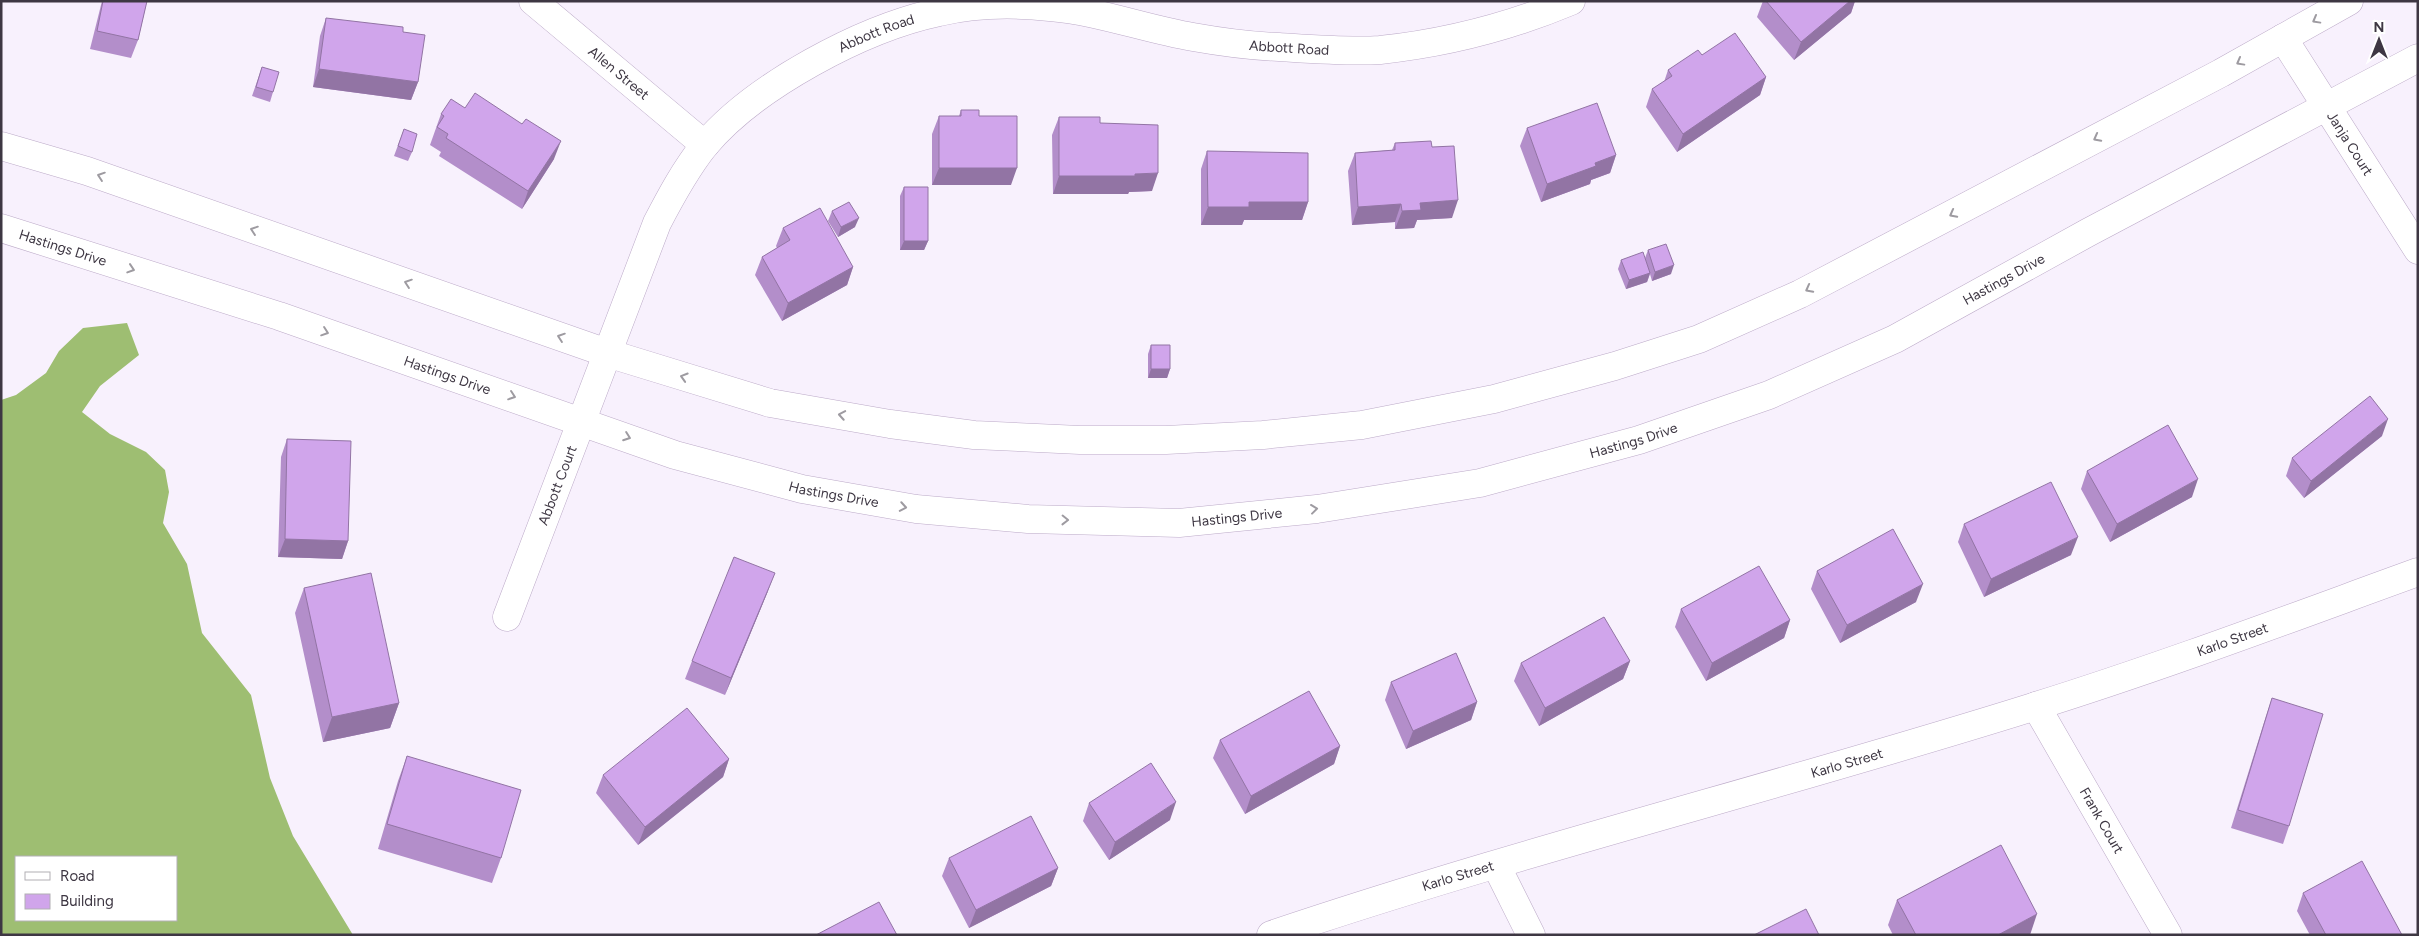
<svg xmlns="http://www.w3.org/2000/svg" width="2419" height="936" font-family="Figtree,sans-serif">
<rect width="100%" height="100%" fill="#f8f1fd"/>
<path fill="#9ebe72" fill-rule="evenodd" d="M127 323 139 355 100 386 82 412 110 434 146 452 165 470 169 492 163 523 187 564 202 633 251 695 270 778 293 836 353 935H1V400L16 395 46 373 59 351 83 328ZM16 857H176V920H16Z"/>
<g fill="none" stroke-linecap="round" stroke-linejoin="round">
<g stroke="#bcaac8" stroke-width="29">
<g id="minor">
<path id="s1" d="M533 1 705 145"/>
<path id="s2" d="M2283 38 2418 250"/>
<path d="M1 146 87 171 607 353 770 403 890 424 974 435 1080 440H1166L1263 435 1362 425 1494 399 1615 366 1699 339 1800 294 2221 73 2349 1"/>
<path id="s3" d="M1 228 279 316 675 455 802 489 916 509 1028 519 1179 523 1317 509 1480 483 1639 440 1769 395 1895 339 2089 232 2418 58"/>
<path id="s4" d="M507 617 657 223C671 196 685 170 704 146 754 86 863 28 939 12 973 4 1014 3 1050 7 1099 11 1145 29 1193 37 1221 42 1251 46 1279 47 1311 49 1349 52 1380 50 1446 43 1509 27 1571 1"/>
<path id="s5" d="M2036 706 2168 935"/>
<path d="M1496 865 1531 935"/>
<path id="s6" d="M1271 935C1523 850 1782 786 2036 706 2164 666 2291 618 2418 572"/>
</g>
</g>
<use href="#minor" stroke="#fff" stroke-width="28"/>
</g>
<path fill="#b38eca" d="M102 1H147L138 40 131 58 90 49Z
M1763 1H1855L1851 13 1794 60 1757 17Z
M326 18 418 82 411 100 313 87 320 36Z
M1702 55 1766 77 1760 95 1677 152 1646 107 1652 89 1664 82 1668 70Z
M262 67 273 92 270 102 252 96Z
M465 108 554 159 522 209 439 156 441 152 430 145 441 114Z
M961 110 979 116 1011 185H932V134L939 116H959Z
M1059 117 1100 123 1152 191 1129 192 1128 194H1053L1052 135Z
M1527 128 1616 155 1610 173 1591 180 1590 184 1541 202 1520 146Z
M404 129 412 152 408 161 394 156Z
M1395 143 1432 147 1452 218 1417 220 1414 228 1395 229V222L1352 225 1348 171 1355 153 1392 150Z
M1207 151 1308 202 1302 220H1244L1242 225H1201V169Z
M904 187 928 241 924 250H900V196Z
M832 211 855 227 838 237 828 221Z
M783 228 853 267 847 285 782 321 755 275 762 257 777 248 776 246Z
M1648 250 1671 274 1652 281 1650 274 1647 282 1626 289 1618 269 1621 260 1645 258Z
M1151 345 1170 369 1167 378H1148V354Z
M2382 436 2304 498 2286 476 2292 458Z
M287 439 348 541 342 559 278 557 281 457Z
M2087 471 2192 497 2110 542 2081 489Z
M1964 524 2071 555 1984 597 1958 542Z
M1817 571 1916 602 1840 643 1811 589Z
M304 588 399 703 390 728 323 742 295 613Z
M768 591 725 695 685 679 692 661Z
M1681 609 1790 620 1784 638 1706 681 1675 627Z
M1630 661 1623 679 1539 726 1514 681 1521 663Z
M1391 682 1477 702 1471 720 1406 749 1385 700Z
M2272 698 2289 826 2283 844 2231 828 2266 716Z
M1220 740 1340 746 1334 764 1245 814 1213 758Z
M407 756 501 858 492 883 378 849 398 781Z
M729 759 723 777 638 845 596 793 603 775Z
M1089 803 1170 820 1109 860 1083 821Z
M949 858 1058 868 1051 886 969 928 942 876Z
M2303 893 2402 935H2310L2297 911Z
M1897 900 2030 935H1893L1888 925Z"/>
<path fill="#9274a4" d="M1850 1H1855L1851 13 1794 60 1801 42Z
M319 69 418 82 411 100 313 87Z
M1766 77 1760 95 1677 152 1683 134Z
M561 141 554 159 522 209 528 191Z
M1616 155 1610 173 1591 180 1590 184 1541 202 1547 184 1595 163Z
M939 168H1017L1011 185H932Z
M1158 173 1152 191 1129 192 1128 194H1053L1059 176Z
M1458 200 1452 218 1417 220 1414 228 1395 229 1402 211 1420 203Z
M1249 202H1308L1302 220H1244L1242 225H1201L1208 207Z
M1401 204 1395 222 1352 225 1358 207Z
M859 218 855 227 838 237 841 227Z
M904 241H928L924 250H900Z
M1674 265 1671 274 1652 281 1655 272Z
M853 267 847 285 782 321 788 303Z
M1650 273 1647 282 1626 289 1629 280Z
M1151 369H1170L1167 378H1148Z
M2388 419 2382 436 2304 498 2311 481Z
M2198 479 2192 497 2110 542 2117 524Z
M2078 537 2071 555 1984 597 1991 579Z
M285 539 348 541 342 559 278 557Z
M775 573 768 591 725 695 731 678Z
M1923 584 1916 602 1840 643 1847 625Z
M1790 620 1784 638 1706 681 1712 663Z
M1630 661 1623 679 1539 726 1545 708Z
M1477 702 1471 720 1406 749 1413 731Z
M399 703 390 728 323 742 332 717Z
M1340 746 1334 764 1245 814 1251 796Z
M729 759 723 777 638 845 645 827Z
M1176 802 1170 820 1109 860 1115 842Z
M1058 868 1051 886 969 928 976 910Z
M2037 914 2030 935H1998Z"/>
<path fill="#d0a5eb" stroke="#9274a4" d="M103 1H147L138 40 97 31Z
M1766 1H1850L1801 42Z
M326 18 403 27V32L425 35 418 82 319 69Z
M1735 33 1766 77 1683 134 1652 89 1672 76 1668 70 1698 50 1702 55Z
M262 67 279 72 273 92 256 87Z
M475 93 522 124 526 119 561 141 528 191 446 138 448 134 437 127 444 116 441 114 451 99 465 108Z
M1597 103 1616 155 1595 163 1596 166 1547 184 1527 128Z
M961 110H979V116H1017V168H939V116H961Z
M1059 117H1100V123L1158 125V173L1135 174V176H1059Z
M404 129 417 134 412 152 398 146Z
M1431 141 1432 147 1454 146 1458 200 1420 203 1421 210 1402 211 1401 204 1358 207 1355 153 1395 150V143Z
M1207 151 1308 153V202H1249V207H1208Z
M904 187H928V241H904Z
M849 202 859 218 841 227 832 211Z
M820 208 853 267 788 303 762 257 790 240 783 228Z
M1666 244 1674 265 1655 272 1648 250Z
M1643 252 1650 273 1629 280 1621 260Z
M1151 345H1170V369H1151Z
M2370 396 2388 419 2311 481 2292 458Z
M2168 425 2198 479 2117 524 2087 471Z
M287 439 351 441 348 541 285 539Z
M2051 482 2078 537 1991 579 1964 524Z
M1893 529 1923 584 1847 625 1817 571Z
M734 557 775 573 731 678 692 661Z
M1759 566 1790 620 1712 663 1681 609Z
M371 573 399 703 332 717 304 588Z
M1604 617 1630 661 1545 708 1521 663Z
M1456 653 1477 702 1413 731 1391 682Z
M1309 691 1340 746 1251 796 1220 740Z
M2272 698 2323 714 2289 826 2238 810Z
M687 708 729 759 645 827 603 775Z
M407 756 521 790 501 858 387 824Z
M1151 763 1176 802 1115 842 1089 803Z
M1031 816 1058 868 976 910 949 858Z
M2001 845 2037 914 1998 935H1916L1897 900Z
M2362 861 2402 935H2326L2303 893Z
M879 902 897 935H816Z
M1806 909 1819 935H1754Z"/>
<defs><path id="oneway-chevron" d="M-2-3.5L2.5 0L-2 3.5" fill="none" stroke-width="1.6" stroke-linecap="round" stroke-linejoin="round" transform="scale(1.25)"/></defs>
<g stroke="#9e9ba1">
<use href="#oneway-chevron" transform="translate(2316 20) rotate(151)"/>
<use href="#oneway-chevron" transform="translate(2240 62) rotate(151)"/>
<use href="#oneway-chevron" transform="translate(2097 138) rotate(152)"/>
<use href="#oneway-chevron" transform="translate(101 176) rotate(-161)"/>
<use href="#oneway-chevron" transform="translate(1953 214) rotate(152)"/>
<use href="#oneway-chevron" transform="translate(254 230) rotate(-161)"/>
<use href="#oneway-chevron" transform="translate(131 269) rotate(18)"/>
<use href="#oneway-chevron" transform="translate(408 283) rotate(-161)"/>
<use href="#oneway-chevron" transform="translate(1809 289) rotate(152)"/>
<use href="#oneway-chevron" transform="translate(325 332) rotate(19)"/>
<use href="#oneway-chevron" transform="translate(561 337) rotate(-161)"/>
<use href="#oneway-chevron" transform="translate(684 377) rotate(-163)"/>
<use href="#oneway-chevron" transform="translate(512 396) rotate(19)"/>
<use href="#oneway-chevron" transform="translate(842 415) rotate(-170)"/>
<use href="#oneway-chevron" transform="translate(627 437) rotate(20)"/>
<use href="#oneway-chevron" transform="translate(903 507) rotate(10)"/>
<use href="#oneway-chevron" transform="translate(1314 509) rotate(-7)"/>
<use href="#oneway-chevron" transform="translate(1065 520) rotate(1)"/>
</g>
<g text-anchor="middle" stroke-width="4" stroke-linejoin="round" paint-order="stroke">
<g font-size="14" fill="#3e3743" stroke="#fff">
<text dy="5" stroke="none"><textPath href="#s4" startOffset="720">Abbott Road</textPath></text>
<text dy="5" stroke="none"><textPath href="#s4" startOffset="1141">Abbott Road</textPath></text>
<text dy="5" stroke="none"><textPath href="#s1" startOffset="112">Allen Street</textPath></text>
<text dy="5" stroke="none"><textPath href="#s2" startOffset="125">Janja Court</textPath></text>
<text dy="5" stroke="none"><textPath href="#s3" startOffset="65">Hastings Drive</textPath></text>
<text dy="5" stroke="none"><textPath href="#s3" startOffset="2090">Hastings Drive</textPath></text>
<text dy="5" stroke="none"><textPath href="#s3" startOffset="470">Hastings Drive</textPath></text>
<text dy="5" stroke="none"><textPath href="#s3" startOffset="1685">Hastings Drive</textPath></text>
<text dy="5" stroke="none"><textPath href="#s4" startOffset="141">Abbott Court</textPath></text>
<text dy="5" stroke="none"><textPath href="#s3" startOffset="875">Hastings Drive</textPath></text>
<text dy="5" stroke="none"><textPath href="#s3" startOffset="1280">Hastings Drive</textPath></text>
<text dy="5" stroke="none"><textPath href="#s6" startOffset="1006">Karlo Street</textPath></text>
<text dy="5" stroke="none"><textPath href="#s6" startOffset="601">Karlo Street</textPath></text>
<text dy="5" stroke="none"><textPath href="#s5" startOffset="132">Frank Court</textPath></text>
<text dy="5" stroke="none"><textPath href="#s6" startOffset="196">Karlo Street</textPath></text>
</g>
</g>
<rect width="2419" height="936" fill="none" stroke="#3e3743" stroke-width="5"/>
<rect x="15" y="856" width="162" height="65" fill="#ffffff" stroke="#b2afb4"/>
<rect x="25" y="872" width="25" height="8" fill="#ffffff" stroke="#b2afb4"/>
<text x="60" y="881" font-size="15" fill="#3e3743">Road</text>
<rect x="25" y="894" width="25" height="15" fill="#d0a5eb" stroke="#b2afb4"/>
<text x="60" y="906" font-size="15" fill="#3e3743">Building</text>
<g transform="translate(2379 40)" stroke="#ffffff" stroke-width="4" paint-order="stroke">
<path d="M0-4L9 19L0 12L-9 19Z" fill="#3e3743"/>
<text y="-8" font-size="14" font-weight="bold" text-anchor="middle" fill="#3e3743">N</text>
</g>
</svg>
